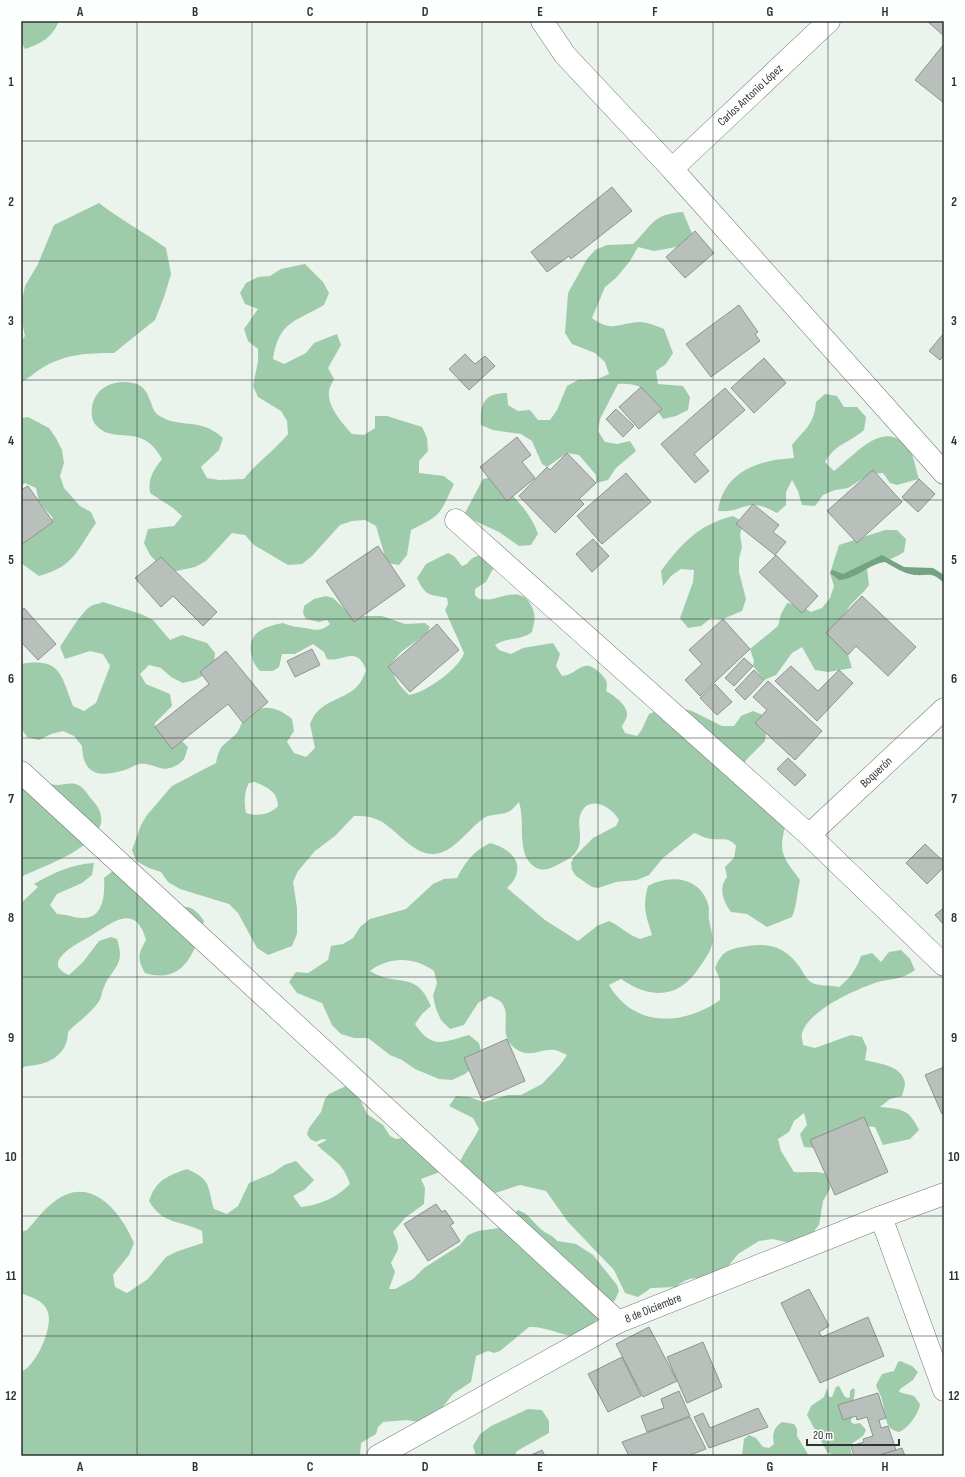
<svg xmlns="http://www.w3.org/2000/svg" width="965" height="1477" font-family="'Sofia Sans Condensed',sans-serif">
<rect width="100%" height="100%" fill="#ebf3ed"/>
<path fill="#9eccaa" fill-rule="evenodd" d="M21 21H59C52 38 42 43 25 49L21 42Z
M99 203C121 220 144 232 166 248L171 274 164 297 155 320 114 353C88 353 65 354 42 368 35 372 28 379 21 382V341L25 336 21 318V305L25 286 38 264 54 225Z
M683 212 693 236 682 246 654 251 638 247 630 261 616 278 605 287 592 318C612 333 618 323 640 322 648 322 656 326 664 329L673 353 666 364 656 371 658 384 683 386 690 397 688 410 676 416 663 419C648 397 649 382 618 384L600 419 598 431 605 442 617 444 630 441 636 451 616 468 608 480 596 483V475L579 455 567 453 547 467 542 464 532 441 521 434 493 430 481 425C480 403 484 393 507 393L508 405 518 411 530 410 538 420H550L557 410 567 386 578 380 598 379 609 374 605 362 595 353 572 344 565 333 568 293 587 259 595 250 607 245 633 244C652 226 652 214 683 212Z
M305 264 323 282 329 293 324 305C295 322 279 321 273 359L284 364 306 353 314 343 337 334 341 345 328 368 334 379C332 383 329 388 329 392 327 406 343 424 352 434L364 435 375 428V416H387L422 427 427 438 428 451 419 461V473L444 476 454 484C439 515 443 514 411 530L407 555 399 565 387 563 376 526 365 520 352 521 340 525 312 556 302 564 288 565 254 545 245 535 232 533 206 561 195 567 167 573 150 555 144 543 148 529 174 526 182 516 173 508 150 493C148 478 153 471 162 459 142 421 114 446 96 425 92 422 91 413 92 408 94 388 114 379 133 383 151 386 149 408 158 415 174 425 186 422 202 426 210 428 217 433 223 438L219 450 201 467 207 478 219 480 244 479C257 462 274 451 288 434L287 421 281 411 258 397 253 386 258 361V349L248 341 244 329 258 309 245 304 240 293 246 283 258 277 270 276 281 269Z
M825 394 837 396 844 407H857L866 417 864 430C848 444 836 443 825 462L834 471C855 455 888 413 911 453 915 460 916 471 919 479L897 485 890 483 883 473 870 474 848 488 835 490 823 495 815 506 802 505 798 491 792 480 786 492V505L777 513C745 495 746 513 718 511 722 482 742 467 770 461 778 459 786 459 794 458L792 445C805 429 814 425 816 402Z
M28 417 49 428 56 438 62 450 64 463 60 476 64 488 80 506 91 512 96 523C76 551 75 566 39 576L21 563V535L53 518 39 502 36 488 25 483 21 486V418Z
M495 476C511 495 530 510 538 534L531 545 519 546 499 532 475 521 465 513 483 479Z
M733 516 743 522 740 535 742 547 739 559V572L746 599 742 611 723 619 711 618 701 626 688 628 680 618 693 582 694 570 681 569 671 576 663 586 661 571C682 543 698 525 733 516Z
M885 530H897L906 539 904 552C891 561 880 561 867 569L869 585C863 594 854 600 849 607 840 621 841 623 826 633L848 655 852 668 828 672 815 670 802 647 792 653 776 675 764 680 753 666 754 661 750 649 778 626 781 614 787 603 799 605 811 612 822 608 830 598 834 586 830 573 839 545Z
M448 553 454 556 462 566 467 564C471 558 475 556 482 555L495 565 486 582 475 589V595L479 599C483 599 489 600 492 599 505 596 523 588 531 605 536 615 535 620 532 632 521 641 506 637 495 645L499 650 511 654 523 648 553 643 560 654 556 666 562 676C579 675 582 655 601 674 607 680 608 683 606 691 613 695 628 705 627 715 627 719 623 723 622 727L625 733 637 736 641 731 649 714 654 712 680 708 692 711 722 726H734L741 716 753 711 765 716 767 728 765 741 747 759 740 770 786 823C778 853 782 856 800 880 797 892 797 905 792 917L767 927 747 914 731 912C723 901 718 888 727 877L725 867 734 858 736 846C729 837 723 840 712 839 706 839 700 835 694 833L663 858 649 875 637 880 616 882 598 888 592 887 576 876 572 870 571 863 574 857 593 838 616 826 619 820C610 805 587 794 580 816 578 823 580 828 580 835 581 851 573 858 559 864 553 867 546 871 539 869 532 867 525 858 524 851 520 834 524 818 519 802 516 805 513 809 510 811 502 816 491 813 484 818 470 828 461 842 447 850 418 866 399 829 378 820 370 816 363 816 354 816L335 836 315 851 298 871 293 882 297 908V934L292 946 268 955 257 948 238 913 229 904 180 889 168 882 161 872 149 868 136 861 132 850 141 825 147 815 172 786 216 763C220 743 224 746 236 734 239 731 240 726 242 723 257 703 274 704 292 719L294 731 287 742 294 753 306 757 315 748 310 724C312 720 313 716 316 713 333 694 357 700 366 670 357 644 342 663 327 659L324 652 313 644 295 654H282L279 667 273 671H260C254 665 252 659 251 651 248 631 268 626 283 623 292 627 297 627 306 628 316 630 321 632 330 624L327 620 319 622 306 619 303 613 304 606 314 599 326 596 333 598 346 610 358 616H382L405 624 425 623 430 627 427 633 401 652 392 663C391 676 400 686 409 695 425 693 460 668 464 653L445 610 448 604 447 598C429 594 426 597 417 578L426 564ZM255 782C267 787 278 792 278 806 271 814 257 817 246 813 244 804 244 791 249 783Z
M103 602 141 614 153 620 170 640 182 635 207 643 215 653 214 665 206 674 195 680 183 683 171 677 161 668 149 665 140 674 146 684 170 694 172 706 155 723V727L167 734 178 737 188 747C187 750 186 755 184 759 180 765 167 771 160 768 152 766 147 763 139 764 134 765 129 769 125 770 99 778 83 775 82 746L74 736 63 731 51 734 39 740 27 737 21 728V664C61 657 61 675 73 706L84 711 96 703 110 666 103 654 90 651 65 659 60 647C66 638 82 611 91 606 94 604 99 604 103 602Z
M21 768C31 774 44 785 57 785 65 785 72 781 80 786 85 789 90 798 94 802 126 840 44 865 21 877Z
M490 843C506 847 524 859 515 878 513 882 510 885 507 888L545 920 578 941 597 926 609 921C620 926 628 935 640 939L652 935C646 915 642 907 648 886 670 874 700 877 708 904 710 909 708 915 709 919 710 927 714 936 712 944 711 951 705 959 701 965 680 999 652 1000 621 979L609 985C634 1028 683 1026 720 1000V980L715 968C722 952 726 950 742 947 765 942 784 945 799 966 804 973 806 981 815 984 821 986 832 985 839 987 850 978 856 970 861 956L872 953 881 962 889 952 901 950 910 959 915 970C901 980 894 978 878 982 856 989 809 1010 802 1033 801 1036 803 1042 803 1045L815 1048 851 1035 862 1037 867 1048 865 1060C879 1064 902 1065 905 1083 905 1087 903 1092 902 1096L890 1099 880 1107C902 1109 909 1109 919 1130L910 1139 883 1145 875 1127 862 1126 816 1148 804 1147 800 1134 807 1125 804 1113 794 1121 789 1132 778 1139 781 1151 794 1172C809 1173 816 1170 830 1175V1189L823 1201 819 1225 811 1235 799 1240 786 1242 772 1239 759 1241 738 1254 722 1274 712 1281C695 1277 689 1276 676 1287L651 1288 638 1297 625 1293 614 1270 568 1222 546 1191 520 1185 495 1193 482 1190 460 1162C465 1150 473 1141 479 1129L473 1118 449 1106 456 1096 469 1097 484 1102 508 1095H521L542 1084 560 1065 567 1055C563 1053 559 1051 555 1050 541 1048 530 1059 516 1049 496 1035 513 1015 501 1002 498 999 493 998 490 996L478 1003 464 1025 450 1029 441 1020 436 1009 433 996 437 983 434 971C414 957 390 956 370 971 397 988 416 969 431 1006L422 1014 415 1024C432 1050 443 1042 469 1035L479 1043 482 1055 475 1066 465 1074 452 1080 439 1079 415 1069 402 1060 390 1055 368 1038H354L341 1034 332 1025 322 1003 297 993 289 982 296 972 308 973 328 960 331 946 343 944 353 938 360 927 370 919 406 909 433 884 444 879 457 878C465 862 474 851 490 843Z
M94 863 92 875 82 883 57 894 50 905 57 914C67 914 74 918 82 918 104 919 105 893 104 878L114 870 173 908C190 905 194 907 204 921 195 952 184 985 145 973 137 959 138 954 146 940 135 901 111 924 89 937 78 943 39 963 69 975L83 962 99 941 111 937 117 939C126 966 112 968 104 987 101 993 102 999 97 1004 89 1015 77 1022 68 1032 68 1051 54 1062 36 1065 30 1066 26 1065 21 1069V903L38 887 34 884C53 873 72 864 94 863Z
M346 1086 359 1097 367 1114 383 1125 390 1136 396 1139 403 1138 440 1172 421 1179 425 1188 424 1204 405 1218 393 1232C401 1249 399 1248 391 1263L395 1272 389 1289H395L413 1279 424 1268 460 1245 468 1235 478 1231 499 1228 518 1210C530 1214 533 1223 542 1230 548 1235 553 1235 557 1241L576 1244 593 1255 617 1285 619 1291 615 1300 593 1324 573 1336C558 1334 544 1326 529 1327L500 1351 494 1353 488 1351 476 1356 471 1382 453 1394 441 1409 419 1422 407 1420 383 1422 378 1427 376 1434 361 1443 360 1456H21V1372C36 1366 55 1325 47 1310 43 1300 30 1297 21 1293V1232L27 1230C36 1220 44 1209 55 1201 91 1174 121 1212 134 1243L129 1255 113 1275 115 1287 127 1293 148 1279 166 1257 178 1251 203 1243 202 1231C180 1220 163 1225 149 1201 156 1180 167 1176 187 1169 212 1180 207 1186 214 1209L227 1214 238 1206 249 1183 273 1173 284 1165 296 1161 314 1180 304 1190 293 1196 301 1207C320 1205 336 1198 350 1184 344 1164 332 1159 317 1145L327 1140 322 1139 316 1142 310 1139 307 1134 309 1128 321 1112 325 1099 329 1094Z
M900 1361 912 1366 918 1372 913 1380 900 1389 899 1392 914 1396 920 1404C919 1413 908 1429 899 1432 883 1429 886 1412 882 1400 881 1394 877 1390 876 1385L882 1374 894 1371 898 1362Z
M839 1386 845 1397 848 1398 850 1397V1391L853 1388 855 1390 851 1422 854 1424 860 1423 866 1430 863 1436 850 1445 852 1456H836L827 1452 807 1415 811 1406 824 1397 827 1388 829 1397H832L836 1387Z
M528 1409 542 1410 549 1421V1433L517 1451 514 1456H476L473 1446 480 1434 491 1426Z
M782 1422 794 1424 797 1429V1436L809 1456H742L744 1439 749 1435 756 1438 763 1447 769 1448 774 1444C772 1435 773 1428 782 1422Z"/>
<path fill="#74a381" d="M882 555 904 567 933 568 944 575V583C931 571 930 576 915 575 904 574 894 567 885 562 868 564 857 579 839 580L830 573 832 570 843 574Z"/>
<path fill="#b9c0bb" stroke="#8e9590" d="M927 21H944V36Z
M944 44V103L915 80Z
M612 187 632 211 571 259 569 256 547 272 531 252Z
M695 231 714 253 685 278 666 257Z
M739 305 758 332 755 334 760 341 711 377 686 344Z
M944 333V355L940 360 929 351Z
M465 354 475 364 485 356 495 366 469 390 449 369Z
M764 358 786 383 754 413 731 388Z
M641 387 662 409 639 429 619 407Z
M725 388 745 410 694 454 709 471 695 483 661 444Z
M616 409 634 426 623 437 606 419Z
M517 437 531 455 522 462 535 478 507 501 480 467Z
M567 453 596 483 579 499 584 504 555 533 519 496 547 467 550 470Z
M873 470 902 502 857 543 827 511Z
M626 473 651 502 602 544 577 516Z
M919 479 935 494 918 512 902 497Z
M28 486 53 522 21 545V490Z
M753 504 779 525 773 532 786 542 775 555 736 524Z
M593 539 609 556 592 572 576 554Z
M378 546 405 586 354 622 326 581Z
M776 555 818 596 802 613 759 572Z
M161 557 217 612 203 626 173 596 161 607 135 578Z
M862 596 916 647 888 676 856 646 848 655 826 633Z
M24 608 56 644 38 660 21 642V611Z
M723 619 750 649 700 696 685 680 702 664 689 650Z
M437 624 459 650 410 692 388 667Z
M312 649 320 665 295 677 287 661Z
M226 651 268 702 243 723 228 704 172 749 155 727 209 684 200 672Z
M744 658 753 666 734 686 725 678Z
M791 666 818 691 839 670 853 683 817 721 775 681Z
M754 670 764 680 745 700 735 690Z
M768 681 822 731 795 760 755 723 767 710 753 697Z
M715 684 732 702 717 715 700 698Z
M788 758 806 775 795 786 777 769Z
M925 844 944 862V867L927 884 906 863Z
M944 908V925L935 915Z
M507 1039 525 1081 482 1100 464 1058Z
M944 1067V1113L942 1114 925 1075Z
M864 1117 888 1172 835 1195 810 1140Z
M436 1204 442 1212 445 1210 454 1223 450 1225 460 1241 428 1261 404 1224Z
M809 1289 829 1326 819 1332 822 1337 868 1317 884 1356 820 1383 781 1303Z
M649 1327 677 1381 643 1397 616 1344Z
M703 1342 722 1387 687 1403 667 1357Z
M622 1357 641 1396 608 1412 588 1374Z
M679 1391 690 1416 647 1432 641 1416 664 1408 661 1399Z
M878 1393 886 1418 879 1420 881 1428 888 1426 896 1450 876 1456H854L851 1446 864 1442 863 1439 873 1436 867 1417 857 1420 856 1416 843 1420 838 1405Z
M758 1408 768 1427 709 1448 694 1417 703 1413 710 1428Z
M690 1417 706 1449 687 1456H629L622 1442Z
M902 1448 905 1456H876Z
M542 1450 545 1456H529Z"/>
<g fill="none" stroke-linecap="round" stroke-linejoin="round">
<g stroke="#737a75" stroke-width="23">
<path id="street" d="M542 21 565 55 672 169 944 473
M672 169 829 21
M456 520 809 835 944 965
M21 772 618 1322
M809 835 944 709
M881 1217 944 1390"/>
</g>
<g stroke="#737a75" stroke-width="23">
<path id="secondary" d="M378 1456 618 1322 881 1217 944 1194"/>
</g>
<use href="#street" stroke="#fff" stroke-width="22"/>
<use href="#secondary" stroke="#fff" stroke-width="22"/>
</g>
<path fill="none" stroke="#2f3230" stroke-width="1" stroke-opacity="0.55" d="M137 21V1456M252 21V1456M367 21V1456M482 21V1456M598 21V1456M713 21V1456M828 21V1456M21 141H944M21 261H944M21 380H944M21 500H944M21 619H944M21 738H944M21 858H944M21 977H944M21 1097H944M21 1216H944M21 1336H944"/>
<g text-anchor="middle" stroke-width="3" stroke-linejoin="round" paint-order="stroke">
<g font-size="12" fill="#2f3230" stroke="#fcfffd">
<text transform="translate(750 95) rotate(-43)" y="4">Carlos Antonio López</text>
<text transform="translate(876 772) rotate(-43)" y="4">Boquerón</text>
<text transform="translate(653 1308) rotate(-22)" y="4">8 de Diciembre</text>
</g>
</g>
<rect width="965" height="1477" fill="none" stroke="#fcfffd" stroke-width="44"/>
<path d="M807 1439v6h92v-6" fill="none" stroke="#2f3230" stroke-width="2"/>
<text x="813" y="1439" font-size="12" fill="#2f3230" stroke="#fcfffd" stroke-width="3" paint-order="stroke">20 m</text>
<rect x="22" y="22" width="921" height="1433" fill="none" stroke="#2f3230" stroke-width="1.5"/>
<g font-size="13" text-anchor="middle" font-weight="bold" fill="#2f3230">
<text x="80" y="16">A</text>
<text x="195" y="16">B</text>
<text x="310" y="16">C</text>
<text x="425" y="16">D</text>
<text x="540" y="16">E</text>
<text x="655" y="16">F</text>
<text x="770" y="16">G</text>
<text x="885" y="16">H</text>
<text x="11" y="86">1</text>
<text x="954" y="86">1</text>
<text x="11" y="206">2</text>
<text x="954" y="206">2</text>
<text x="11" y="325">3</text>
<text x="954" y="325">3</text>
<text x="11" y="445">4</text>
<text x="954" y="445">4</text>
<text x="11" y="564">5</text>
<text x="954" y="564">5</text>
<text x="11" y="683">6</text>
<text x="954" y="683">6</text>
<text x="11" y="803">7</text>
<text x="954" y="803">7</text>
<text x="11" y="922">8</text>
<text x="954" y="922">8</text>
<text x="11" y="1042">9</text>
<text x="954" y="1042">9</text>
<text x="11" y="1161">10</text>
<text x="954" y="1161">10</text>
<text x="11" y="1280">11</text>
<text x="954" y="1280">11</text>
<text x="11" y="1400">12</text>
<text x="954" y="1400">12</text>
<text x="80" y="1471">A</text>
<text x="195" y="1471">B</text>
<text x="310" y="1471">C</text>
<text x="425" y="1471">D</text>
<text x="540" y="1471">E</text>
<text x="655" y="1471">F</text>
<text x="770" y="1471">G</text>
<text x="885" y="1471">H</text>
</g>
</svg>
